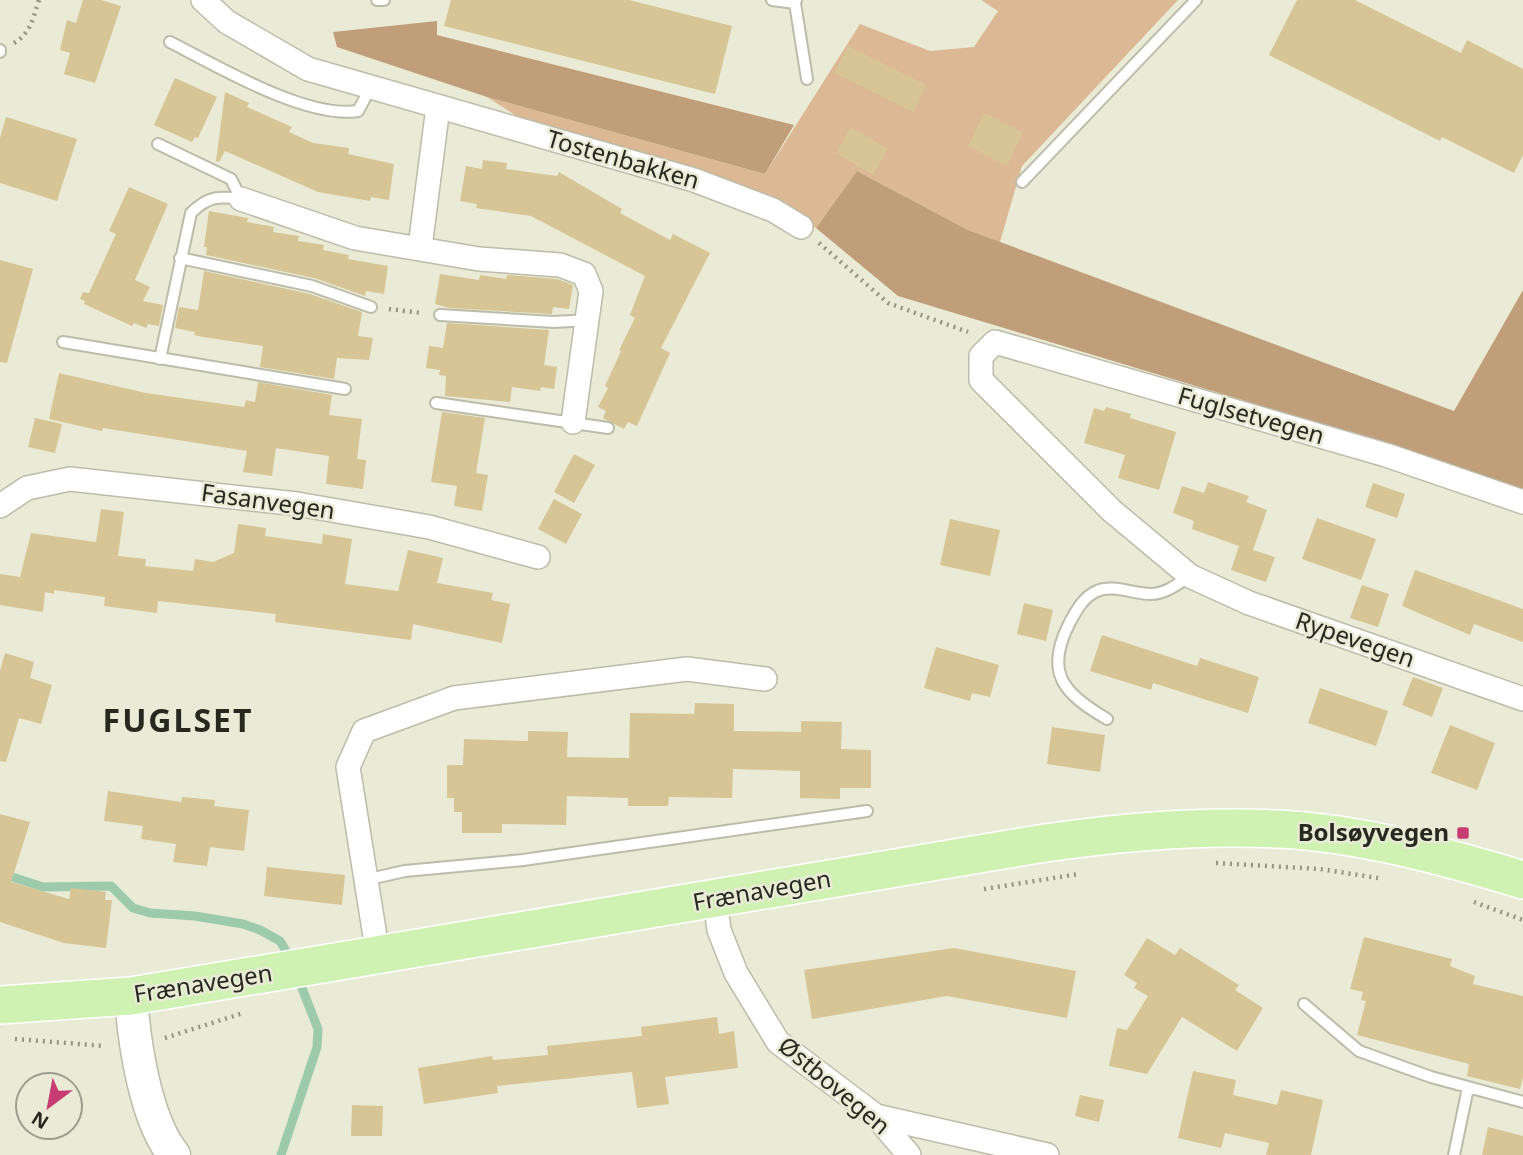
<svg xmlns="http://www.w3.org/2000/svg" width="1523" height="1155" font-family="'Noto Sans',sans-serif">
<rect width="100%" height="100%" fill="#e9ebd6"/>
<path fill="#dcb894" d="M981 0H1178L1022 166 1000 242 968 230 857 171 816 228 770 195 535 128 487 97 765 174 860 24 930 51 974 47 998 11Z"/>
<path fill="#c19e7a" d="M437 21V35L794 125 765 174 487 97 337 47 333 32Z
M857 171 968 230 1454 411 1523 290V489L1388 444 898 296 816 228Z"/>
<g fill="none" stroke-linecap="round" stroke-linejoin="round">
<path stroke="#9dcaab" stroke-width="9" d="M0 873 43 887 111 886 133 908 150 913 195 916 243 924 260 930 280 941 292 961
M281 1155 317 1047 318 1029 298 978"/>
</g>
<path fill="#d7c596" d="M83 0H101L121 6 95 83 64 74 70 53 60 50 67 20 76 23Z
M451 0H629L732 26 715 94 444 26Z
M1297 0H1355L1461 53 1467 40 1523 69V155L1514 173 1442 137 1440 141 1269 55Z
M848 46 926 85 913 112 834 73Z
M175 78 217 97 198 138 195 137 192 142 154 125Z
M225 92 249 103 247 107 292 127 289 132 313 143 349 148 348 154 394 164 389 200 371 197 370 201 318 192 225 151 219 162 216 161Z
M984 113 1023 133 1007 166 968 146Z
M6 117 77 139 57 201 0 183V138Z
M851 127 888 149 873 175 836 153Z
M483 160 507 163 506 169 557 176 559 172 622 209 620 213 670 240 673 234 710 253 661 348 670 353 637 426 628 422 624 429 603 418 606 411 598 407 608 388 605 386 621 351 619 350 635 318 630 315 645 276 531 216 476 208 477 204 460 201 466 166 482 169Z
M129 187 168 204 135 280 150 287 143 301 163 305 159 326 148 324 146 328 134 323 132 326 84 304 85 301 80 299 83 292 89 293 116 234 109 231Z
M209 211 248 218 247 222 274 227 273 232 299 236 298 241 324 245 323 250 349 255 348 259 388 266 384 294 366 291 365 296 314 278 206 255 207 247H204Z
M0 260 33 269 7 363 0 362Z
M204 271 310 294 362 312 358 336 373 338 369 360 337 358 334 379 260 367 263 346 203 337 194 335 195 332 175 328 179 307 198 310Z
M440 274 479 280 480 275 506 279 507 275 557 279 573 285 569 309 553 307 552 314 449 308 435 304Z
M447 323 549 330 544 365 557 367 554 389 541 387 540 391 512 387 510 402 445 396 446 376 439 375 440 370 426 368 429 346 443 348Z
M59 373 146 393 244 407 246 400 255 402 258 382 332 395 329 415 362 419 357 459 366 460 363 489 326 484 329 456 276 448 272 476 243 472 247 451 103 428 102 431 49 419Z
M1106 407 1131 414 1130 418 1176 432 1159 490 1118 478 1125 455 1084 443 1094 408 1104 411Z
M442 412 485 418 476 473 488 475 482 511 454 506 457 486 431 482Z
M35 418 62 424 55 453 28 447Z
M574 454 595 465 574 503 554 492Z
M1208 482 1249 496 1246 502 1267 510 1253 550 1275 557 1266 582 1231 570 1239 546 1192 529 1194 521 1173 513 1182 486 1204 493Z
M1373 483 1405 494 1397 518 1365 507Z
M554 499 582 514 566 544 538 529Z
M101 509 124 512 118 556 146 559 145 566 193 571 195 559 213 562 234 553 238 524 266 528 265 536 322 544 323 534 352 539 345 584 398 591 408 550 443 558 437 583 493 593 491 600 510 604 502 643 413 624 411 640 275 622 276 614 158 601 157 613 104 606 105 597 54 590V594L45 592 43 612 0 605V574L20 577 31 533 96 542Z
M1317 518 1376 539 1361 580 1302 559Z
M950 519 1000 530 990 576 940 565Z
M1415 570 1523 609V642L1474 624 1470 635 1402 606Z
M1362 585 1389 594 1378 627 1350 618Z
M1024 603 1053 610 1046 641 1017 634Z
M1102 635 1197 666 1200 658 1259 677 1248 713 1153 683 1151 690 1090 671Z
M936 647 999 665 990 697 972 693 970 701 924 688Z
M5 653 34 662 30 678 52 685 41 724 19 718 6 762 0 761V671Z
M1413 677 1443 688 1432 717 1402 705Z
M1320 688 1388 711 1376 746 1308 723Z
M695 703 734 704V731L801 732V721L842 722 841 749 871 750V788H840V799L800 798V771L733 769 732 798 669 797 668 806H628V798L567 796 566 825 502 824V833H462V812H454V798H447V765H463L464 739 528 741V731L568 732 567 757 629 758 630 713 694 714Z
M1450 725 1495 743 1477 790 1431 773Z
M1052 727 1105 735 1100 772 1047 764Z
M108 791 181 802 182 797 215 800 214 806 249 810 244 851 210 847 207 866 173 862 176 844 141 839 143 826 104 821Z
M0 814 30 822 11 882 69 899 71 888 106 892 105 900H112L106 948 64 943 0 922Z
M267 867 345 875 342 905 264 896Z
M1364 937 1452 959 1450 966 1475 976 1473 984 1523 996V1077L1520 1089 1467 1076 1469 1064 1357 1035 1366 1001 1361 1000 1363 992 1350 989Z
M1147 938 1175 955 1180 948 1239 985 1235 990 1263 1008 1237 1051 1182 1017 1147 1074 1109 1066 1117 1028 1127 1030 1148 996 1134 988 1137 983 1124 975Z
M954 948 1076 971 1067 1018 947 996 812 1019 804 970Z
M717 1017 719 1034 734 1031 738 1068 665 1077 669 1104 637 1108 632 1072 497 1086 498 1093 424 1104 418 1068 492 1056 493 1060 548 1055 547 1046 642 1036 641 1027Z
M1193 1071 1236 1080 1233 1095 1277 1105 1281 1090 1323 1100 1311 1155H1266L1269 1143 1225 1133 1221 1148 1178 1138Z
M1080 1095 1104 1100 1099 1122 1075 1116Z
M352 1105 383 1106 382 1136H351Z
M1488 1127 1523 1136V1155H1482Z"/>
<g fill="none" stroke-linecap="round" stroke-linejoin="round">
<g stroke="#bbbca9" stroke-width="14">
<path id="lane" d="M377 0H384
M772 0 795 3 796 0
M795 3 807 79
M170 42C217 66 306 119 358 111L371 87
M0 52V50
M158 144 231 179 241 199
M1022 182 1196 0
M180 258 312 286 371 307
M440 315 554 322 589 320
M63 342 345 389
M160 359 191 213C208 196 219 196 241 199
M436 403 608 428
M1107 719C1064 694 1044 673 1069 624 1076 611 1083 597 1097 591 1113 584 1133 594 1151 594 1165 594 1178 584 1190 576
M365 880 405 871 523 860 867 811
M1304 1004 1359 1051 1431 1077 1523 1102
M1454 1155 1468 1088"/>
</g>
<g stroke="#bbbca9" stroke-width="26">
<path id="street" d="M203 0 227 22 308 69 694 180 773 210 801 227
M241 199 355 238 479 259 560 265 584 274 591 291 573 422
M420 247 438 107
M1523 502 1386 455 995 342 981 356V380L1112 511 1190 576 1249 603 1523 699
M0 506 27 488 70 479 297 504 429 527 538 557
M715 899 719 930 736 973 778 1042 876 1116 909 1155
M378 955 348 767 364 731 454 698 687 669 765 679
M876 1116 1047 1155"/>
</g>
<g stroke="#bbbca9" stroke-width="35">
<path id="secondary" d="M131 996C134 1042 145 1119 174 1155"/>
</g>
<g stroke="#fff" stroke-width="40">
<path id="primary" d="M0 1005 131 996 1039 844C1118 832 1197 825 1278 829 1360 833 1444 856 1523 880"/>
</g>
<path stroke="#929484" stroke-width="4.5" stroke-dasharray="2 5" stroke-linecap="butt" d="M14 43C31 33 33 18 39 0
M819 243 888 303 968 332
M389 309 422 313
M1216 863 1320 869 1378 878
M984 889 1079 874
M1474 902 1523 920
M165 1038 243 1013
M15 1039 105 1046"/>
<use href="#lane" stroke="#fff" stroke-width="10"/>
<use href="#street" stroke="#fff" stroke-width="23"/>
<use href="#secondary" stroke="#fff" stroke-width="32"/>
<use href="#primary" stroke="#cff2b3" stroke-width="37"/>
</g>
<rect fill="#c73c72" stroke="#e9ebd6" stroke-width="2.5" x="1456" y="826" width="14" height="14" rx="3.5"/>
<g text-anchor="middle" stroke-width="5" stroke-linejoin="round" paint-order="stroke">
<g font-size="24" fill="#272820" stroke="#e9ebd6">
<text transform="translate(623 160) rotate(16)" y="8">Tostenbakken</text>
<text transform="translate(1251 416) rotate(16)" y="8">Fuglsetvegen</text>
<text transform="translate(268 502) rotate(8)" y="8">Fasanvegen</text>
<text transform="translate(1355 640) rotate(19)" y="8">Rypevegen</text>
<text transform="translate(762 891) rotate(-10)" y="8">Frænavegen</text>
<text transform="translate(203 984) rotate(-9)" y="8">Frænavegen</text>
<text transform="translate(834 1086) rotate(40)" y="8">Østbovegen</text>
</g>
<g font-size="24" font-weight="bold" fill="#272820" stroke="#e9ebd6" text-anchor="end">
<text x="1449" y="841">Bolsøyvegen</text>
</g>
<g font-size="32" font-weight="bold" letter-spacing="2" fill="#272820" stroke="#e9ebd6">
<text x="178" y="732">FUGLSET</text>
</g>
</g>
<g transform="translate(49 1106) rotate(212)"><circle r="33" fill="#e9ebd6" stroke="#9b9d8d" stroke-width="2"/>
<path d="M0-5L12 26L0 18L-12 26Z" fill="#c73c72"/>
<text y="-10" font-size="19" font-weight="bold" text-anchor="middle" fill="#272820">N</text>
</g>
</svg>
